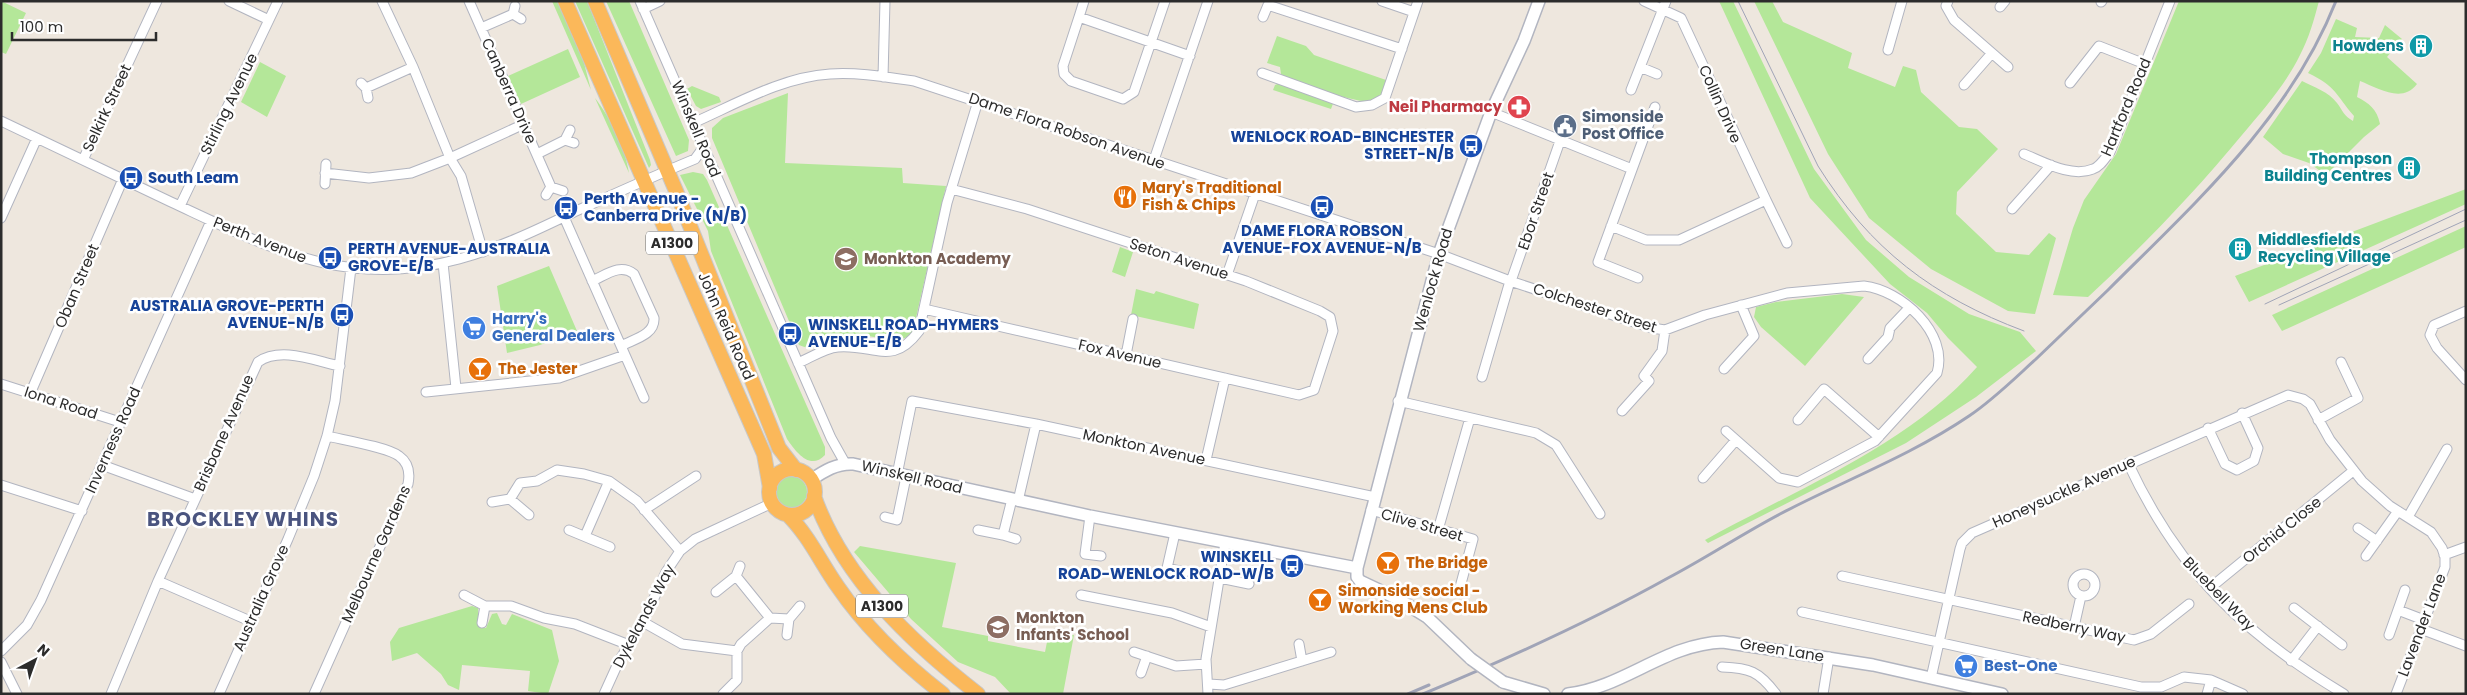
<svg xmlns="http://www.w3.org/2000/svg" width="2467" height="695" font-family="Poppins,sans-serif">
<rect width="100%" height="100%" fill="#eee7de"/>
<path fill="#b4e799" d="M1 1 26 13 6 54 1 52Z
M552 1H558L584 63 591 90Z
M575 1H587L650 160 651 165 649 168Z
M606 1H629L689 140 688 151 676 156Z
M1719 1H1733L1814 169 1866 240 1909 277 1969 314 2020 332 2036 351 1976 397 1906 443 1708 543 1705 540C1798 488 1906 447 1977 367L1948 338 1927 313 1890 284 1810 198Z
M1754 1H1772L1783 22 1852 53 1848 68 1895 87 1903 66 1916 70 1921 92 1959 127 1977 129 1998 149 1957 192 1956 214 1996 252 2029 255 2049 233 2056 238 2035 314 2008 311 1931 269 1869 218 1828 154Z
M2179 1H2319C2314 20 2309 38 2300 55 2286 84 2263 110 2242 135 2194 193 2143 246 2088 297L2053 295 2073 228 2084 200 2116 154Z
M2336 19 2357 28 2355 37 2379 38 2385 25 2402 39 2387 57 2417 84C2402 104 2378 88 2360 81L2357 97C2369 103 2377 109 2380 124L2364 137 2326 175 2309 163 2283 154 2263 137 2302 81C2314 87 2329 92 2337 103 2343 111 2344 116 2353 121L2354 116C2335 94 2337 87 2308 73L2321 53Z
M1277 36 1306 46 1314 55 1386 80C1384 85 1382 97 1377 100 1363 108 1301 82 1284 76L1281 74 1280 67 1267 63Z
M568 49 580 77 521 104 508 76Z
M260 62 286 76 267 117 241 102Z
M1280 83 1334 101 1331 109 1273 90 1275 85Z
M692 86 719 97 721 102 701 109 696 106 687 89Z
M788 93 785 163 902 168 903 183 946 186 913 331C900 349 878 335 859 335 843 335 821 349 810 348 807 348 802 346 799 345L712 138V128L723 118Z
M595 98C611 119 625 147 629 173Z
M693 172 703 174 707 180 825 447V455C810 471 796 452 787 439L711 251 708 231 680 175Z
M2466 189V204L2249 302 2235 276Z
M2466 226V247L2282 331 2272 315Z
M1120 247 1133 252 1125 277 1112 272Z
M549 266 577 331 540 345 507 353 497 286Z
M1136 289 1154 294 1156 291 1199 304 1194 329 1131 315Z
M1842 294 1864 297 1805 366 1761 327 1754 317 1756 307 1776 302Z
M775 492a16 16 0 1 1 32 0a16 16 0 1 1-32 0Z
M860 546 956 563 942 627 988 636V641L1045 652 1049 632 1074 635 1063 694H1011L995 677 958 662 911 619 854 552Z
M472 606 478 608 479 627 486 628 492 614 497 613 502 624 506 625 512 614 552 630 559 661 548 694 528 691 530 671 462 665 459 690 448 685 441 674 417 653 392 661 390 642 399 628Z"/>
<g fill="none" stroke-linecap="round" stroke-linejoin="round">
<g stroke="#b2b5c0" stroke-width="11">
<path id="minor" d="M229 1 269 20
M382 1 413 67 450 158 461 176 483 252
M469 1 551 187
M640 1 831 438 845 463
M1084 1 1079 17 1190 56
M1382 1 1414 12
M1948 1 1946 6 1954 20 2008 67
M2101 2 2102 1
M515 6 513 14 521 19
M2000 7 2005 1
M643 9 660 1
M1079 17 1063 66 1064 74 1071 81 1123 99 1134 92 1165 1
M1263 17 1268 5 1402 49
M481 28 513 14
M1888 50 1902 1
M1640 67 1657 74
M1262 73 1356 107 1372 105 1385 98 1418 1
M883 77 885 1
M361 83 366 88 368 98
M2070 83 2099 46 2145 64
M1964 85 1992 53
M366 88 413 67
M1631 90 1666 1
M1491 112 1632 169
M1 121C58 148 115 175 171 202 270 248 346 290 459 259 499 248 537 230 574 212 614 194 654 176 695 159L703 148
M693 123C736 104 782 77 830 74 857 72 886 77 914 81L1439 254 1510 281 1652 328 1665 330 1705 315 1787 293 1864 286C1901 290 1949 333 1937 373L1875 441 1798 482 1779 478 1726 431
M570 130 565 140 574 143
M537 154 565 140
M2024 154C2044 162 2071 178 2093 169 2100 167 2105 158 2110 152L2170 1
M83 160 157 1
M1154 160 1208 1
M325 173 369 178 411 173 450 158 524 124
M325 184 326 164
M546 195 551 187 563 191
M1766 200 1787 243
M180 206 278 1
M2012 209 2051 165
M564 217 644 398
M1 218 37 138
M1611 226 1646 240H1679L1766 200 1681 18 1644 1
M443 263 456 388
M1227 275 1255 194
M1638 278 1598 262 1655 107
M592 281C606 275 620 263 634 274L654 318C655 335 634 339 621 346
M1511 281 1560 141
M924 309 1299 395 1314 390 1333 331 1330 317 1320 311 1246 281 1027 209 951 189
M2466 311 2434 325 2430 335 2437 348 2466 380
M1126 355 1133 319
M1868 359 1888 337 1890 328 1909 308
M798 363C810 358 825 348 838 347 875 344 892 367 919 331L947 203 978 101
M1724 369 1754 336 1741 305
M1482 377 1510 281
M1 384 120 422
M426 392 559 378 625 355
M30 394 123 179
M1398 401 1536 433 1556 445 1600 514
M1622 411 1649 381 1644 376 1662 351 1665 330
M1798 420 1824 389 1879 437
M2318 420 2358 398 2341 362
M2208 428 2225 464 2237 470 2254 461 2258 448 2242 413
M1206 460 1225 378
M2128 463C2178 570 2243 634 2344 694
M102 465 195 499
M897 475 912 401 1036 424 1375 497
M1703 478 1736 440
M1 485 82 511
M510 499 529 515
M1018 501 1036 424
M492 502 510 499 520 483 537 481 557 470 584 474 609 481 637 501 680 551
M644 510 696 476
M1371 510 1473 539 1459 591
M1090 516 1085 554 1101 556
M885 517 897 520 906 477
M2408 517 2447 449
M2358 528 2377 541
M569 530 610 547
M978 530 1003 535 1012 499
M1438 530 1470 418
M1175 533 1167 568 1185 572
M1003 535 1016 539
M585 536 609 481
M2444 555 2466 547
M2366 556 2398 511
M2073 585a11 11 0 1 1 22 0a11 11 0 1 1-22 0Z
M736 576 770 618
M1842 576 2134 640 2151 634 2189 604
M1220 578 1249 584
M158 581 250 621
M2210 588 2353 471
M716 592 736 576 740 566
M464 595 485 606H511L544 618 575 624 629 645
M1081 595 1172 613 1211 627
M2294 608 2342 645
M2398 610 2424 620
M1802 612 2141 687H2161L2184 677 2211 680 2243 694
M770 618 789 619
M789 619 800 606
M643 622 682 644 737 651
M482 623 485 606
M2074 627 2081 596
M2421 629 2466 646
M787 635 789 619
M2389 635 2405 590
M1299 644 1302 661
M1 651 27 625 41 600 211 221
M1134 652 1176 666 1206 664
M2291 661 2318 626
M1 662 17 694
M1722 667C1749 668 1759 671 1776 694
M1141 673 1147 656
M1931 678 1960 549 1962 543 1972 533 2288 395 2303 399 2310 404 2330 440 2362 481 2390 506 2431 532 2442 548 2445 557V567L2396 694
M1209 684 1224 685 1331 652
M111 694 158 581 258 362C281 346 315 361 340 366
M219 694 288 539 314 476 327 436 335 401 351 268
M314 694 408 484C410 474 409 463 399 456 387 447 344 440 327 436
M604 694 619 661 643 622 666 572 680 551 695 539 772 503
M723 694 737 680V651L741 644 770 618
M1208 694 1206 659 1225 543
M1823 694 1829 657
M2207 694 2211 680"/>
</g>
<g stroke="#b2b5c0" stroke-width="14">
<path id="tertiary" d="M811 480C824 471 837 463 853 464L1090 516 1357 568
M1471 659 1427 617 1398 599 1360 581 1357 577V568L1439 254 1491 112 1524 41 1539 1
M1503 682 1544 694
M1568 694C1625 687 1665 644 1723 642L1873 665 2002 694"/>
</g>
<g stroke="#c8c8c8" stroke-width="16">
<path id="trunk" d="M565 1 764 454 770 488
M595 1 676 191 779 448 796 470
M769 492a23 23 0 1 1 46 0a23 23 0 1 1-46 0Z
M814 496C843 578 911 642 978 694
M788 515C809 536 821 563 838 587 866 628 903 663 943 694"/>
</g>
<use href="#minor" stroke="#fff" stroke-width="9"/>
<use href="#tertiary" stroke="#fff" stroke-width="11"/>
<use href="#trunk" stroke="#fbb85a" stroke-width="14"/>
<path stroke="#a0a4b7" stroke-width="1" d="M1738 1 1818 166C1870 249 1933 297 2024 331
M2265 304 2466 209
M2279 305 2466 220"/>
<path stroke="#a0a4b7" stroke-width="3" d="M1408 694 1429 685
M1423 694C1507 659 1589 622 1668 578 1706 558 1742 534 1780 514 1843 481 1910 456 1969 416 1993 400 2014 379 2036 359 2060 336 2084 313 2108 290 2195 203 2290 118 2336 1"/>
<g stroke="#b2b5c0" stroke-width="14" stroke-linecap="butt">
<path id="tertiary-bridge" d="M1471 659 1503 682"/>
</g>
<use href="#tertiary-bridge" stroke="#fff" stroke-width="11"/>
</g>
<defs>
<g id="building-disc" transform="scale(1.25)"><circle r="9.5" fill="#0f9aa8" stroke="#fff"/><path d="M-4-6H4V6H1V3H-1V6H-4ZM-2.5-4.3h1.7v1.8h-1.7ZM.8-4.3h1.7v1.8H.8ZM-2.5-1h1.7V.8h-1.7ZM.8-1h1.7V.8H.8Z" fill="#fff"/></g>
<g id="pharmacy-disc" transform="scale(1.25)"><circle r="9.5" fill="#e0444e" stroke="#fff"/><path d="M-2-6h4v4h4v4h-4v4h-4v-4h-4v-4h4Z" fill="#fff"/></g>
<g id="civic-disc" transform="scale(1.25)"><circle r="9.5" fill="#5c6f8a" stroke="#fff"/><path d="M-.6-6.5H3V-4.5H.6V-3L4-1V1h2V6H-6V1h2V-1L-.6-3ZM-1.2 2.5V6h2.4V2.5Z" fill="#fff"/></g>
<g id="bus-disc" transform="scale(1.25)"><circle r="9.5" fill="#1a4fb4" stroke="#fff"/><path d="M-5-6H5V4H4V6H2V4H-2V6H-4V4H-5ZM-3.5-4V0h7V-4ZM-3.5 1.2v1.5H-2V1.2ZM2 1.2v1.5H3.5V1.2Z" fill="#fff"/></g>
<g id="restaurant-disc" transform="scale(1.25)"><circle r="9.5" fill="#e8710a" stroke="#fff"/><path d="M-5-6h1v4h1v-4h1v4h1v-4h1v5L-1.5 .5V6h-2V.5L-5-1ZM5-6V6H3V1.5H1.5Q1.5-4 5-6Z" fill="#fff"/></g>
<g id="school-disc" transform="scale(1.25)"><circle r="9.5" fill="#8d6e63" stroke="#fff"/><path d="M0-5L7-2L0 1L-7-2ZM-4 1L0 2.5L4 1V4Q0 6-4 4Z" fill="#fff"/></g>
<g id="supermarket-disc" transform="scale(1.25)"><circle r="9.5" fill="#3f7fe0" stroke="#fff"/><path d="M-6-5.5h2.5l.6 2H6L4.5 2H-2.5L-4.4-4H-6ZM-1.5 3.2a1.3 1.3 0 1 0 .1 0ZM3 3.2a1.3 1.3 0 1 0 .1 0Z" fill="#fff"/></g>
<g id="bar-disc" transform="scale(1.25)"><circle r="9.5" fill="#e8710a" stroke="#fff"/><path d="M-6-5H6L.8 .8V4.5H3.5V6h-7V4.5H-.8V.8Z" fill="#fff"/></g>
</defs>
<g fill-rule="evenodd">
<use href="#building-disc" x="2421" y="46"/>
<use href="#pharmacy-disc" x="1519" y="107"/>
<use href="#civic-disc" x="1565" y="126"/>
<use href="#bus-disc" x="1471" y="146"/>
<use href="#building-disc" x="2409" y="168"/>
<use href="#bus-disc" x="131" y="178"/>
<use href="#restaurant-disc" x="1125" y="197"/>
<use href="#bus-disc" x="1322" y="207"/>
<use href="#bus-disc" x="566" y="208"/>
<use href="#building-disc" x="2240" y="249"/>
<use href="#bus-disc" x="330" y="258"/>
<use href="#school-disc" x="846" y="259"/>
<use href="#bus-disc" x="342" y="315"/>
<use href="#supermarket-disc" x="474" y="328"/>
<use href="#bus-disc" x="790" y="334"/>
<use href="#bar-disc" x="480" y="369"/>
<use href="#bar-disc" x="1388" y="563"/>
<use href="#bus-disc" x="1292" y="566"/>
<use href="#bar-disc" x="1320" y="600"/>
<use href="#school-disc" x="998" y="627"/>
<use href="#supermarket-disc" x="1966" y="666"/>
</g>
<g text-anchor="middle" stroke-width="5" stroke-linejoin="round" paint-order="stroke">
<g fill="#fff" stroke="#6b6b6b" stroke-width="1">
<rect x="646" y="231.5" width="52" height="23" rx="4"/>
<rect x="856" y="594.5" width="52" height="23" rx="4"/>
</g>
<g font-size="14" font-weight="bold" fill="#2c2c2c">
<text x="672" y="248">A1300</text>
<text x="882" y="611">A1300</text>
</g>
<g font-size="15" font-weight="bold" fill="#0d838f" stroke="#fff" text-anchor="end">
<text x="2404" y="51">Howdens</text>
<text x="2392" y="164">Thompson<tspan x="2392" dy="17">Building Centres</tspan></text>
<text x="2258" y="245" text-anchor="start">Middlesfields<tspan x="2258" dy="17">Recycling Village</tspan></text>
</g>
<g font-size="15" fill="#2c2c2c" stroke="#fff">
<text transform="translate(509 91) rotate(66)" y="5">Canberra Drive</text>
<text transform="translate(229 104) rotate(-64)" y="5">Stirling Avenue</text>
<text transform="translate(1720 104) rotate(66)" y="5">Collin Drive</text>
<text transform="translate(2126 107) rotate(-67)" y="5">Hartford Road</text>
<text transform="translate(107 108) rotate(-65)" y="5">Selkirk Street</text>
<text transform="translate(696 129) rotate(67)" y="5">Winskell Road</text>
<text transform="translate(1067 131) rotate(19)" y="5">Dame Flora Robson Avenue</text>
<text transform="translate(1536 211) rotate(-71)" y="5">Ebor Street</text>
<text transform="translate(260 240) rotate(22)" y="5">Perth Avenue</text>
<text transform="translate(1179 259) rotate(18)" y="5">Seton Avenue</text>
<text transform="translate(1433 280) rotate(-74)" y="5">Wenlock Road</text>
<text transform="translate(77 286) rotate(-67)" y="5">Oban Street</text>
<text transform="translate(1595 308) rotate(18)" y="5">Colchester Street</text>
<text transform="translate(726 326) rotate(66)" y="5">John Reid Road</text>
<text transform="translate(1120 354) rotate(13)" y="5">Fox Avenue</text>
<text transform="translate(61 403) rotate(18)" y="5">Iona Road</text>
<text transform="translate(224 433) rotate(-66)" y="5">Brisbane Avenue</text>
<text transform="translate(113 440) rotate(-66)" y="5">Inverness Road</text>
<text transform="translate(1144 447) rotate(12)" y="5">Monkton Avenue</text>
<text transform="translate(912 477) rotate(13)" y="5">Winskell Road</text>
<text transform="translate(2064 492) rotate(-24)" y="5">Honeysuckle Avenue</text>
<text transform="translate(1422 525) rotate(16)" y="5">Clive Street</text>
<text transform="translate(2282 530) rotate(-39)" y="5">Orchid Close</text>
<text transform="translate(376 554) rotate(-66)" y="5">Melbourne Gardens</text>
<text transform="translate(2219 594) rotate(46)" y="5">Bluebell Way</text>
<text transform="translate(261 598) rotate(-66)" y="5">Australia Grove</text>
<text transform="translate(644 616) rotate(-62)" y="5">Dykelands Way</text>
<text transform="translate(2422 625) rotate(-69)" y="5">Lavender Lane</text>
<text transform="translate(2074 627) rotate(12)" y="5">Redberry Way</text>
<text transform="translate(1782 650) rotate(9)" y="5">Green Lane</text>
</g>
<g font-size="15" font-weight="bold" fill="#be3a42" stroke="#fff" text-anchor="end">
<text x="1502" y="112">Neil Pharmacy</text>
</g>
<g font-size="15" font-weight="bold" fill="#4e5e75" stroke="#fff" text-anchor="start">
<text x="1582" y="122">Simonside<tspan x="1582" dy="17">Post Office</tspan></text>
</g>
<g font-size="15" font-weight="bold" fill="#164399" stroke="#fff" text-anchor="start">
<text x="1454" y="142" text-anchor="end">WENLOCK ROAD-BINCHESTER<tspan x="1454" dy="17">STREET-N/B</tspan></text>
<text x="148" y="183">South Leam</text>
<text x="584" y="204">Perth Avenue -<tspan x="584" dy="17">Canberra Drive (N/B)</tspan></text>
<text x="1322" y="236" text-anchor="middle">DAME FLORA ROBSON<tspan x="1322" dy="17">AVENUE-FOX AVENUE-N/B</tspan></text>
<text x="348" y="254">PERTH AVENUE-AUSTRALIA<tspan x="348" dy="17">GROVE-E/B</tspan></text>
<text x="324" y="311" text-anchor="end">AUSTRALIA GROVE-PERTH<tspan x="324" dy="17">AVENUE-N/B</tspan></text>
<text x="808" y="330">WINSKELL ROAD-HYMERS<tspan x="808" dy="17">AVENUE-E/B</tspan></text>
<text x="1274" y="562" text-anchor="end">WINSKELL<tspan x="1274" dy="17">ROAD-WENLOCK ROAD-W/B</tspan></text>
</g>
<g font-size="15" font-weight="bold" fill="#c56008" stroke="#fff" text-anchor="start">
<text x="1142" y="193">Mary's Traditional<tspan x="1142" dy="17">Fish &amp; Chips</tspan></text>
<text x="498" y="374">The Jester</text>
<text x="1406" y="568">The Bridge</text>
<text x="1338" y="596">Simonside social -<tspan x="1338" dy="17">Working Mens Club</tspan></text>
</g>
<g font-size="15" font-weight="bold" fill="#785e54" stroke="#fff" text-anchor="start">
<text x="864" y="264">Monkton Academy</text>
<text x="1016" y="623">Monkton<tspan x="1016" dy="17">Infants' School</tspan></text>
</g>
<g font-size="15" font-weight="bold" fill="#366cbe" stroke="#fff" text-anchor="start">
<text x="492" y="324">Harry's<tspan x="492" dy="17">General Dealers</tspan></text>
<text x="1984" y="671">Best-One</text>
</g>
<g font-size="20" font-weight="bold" letter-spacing="1" fill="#4a547f" stroke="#fff">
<text x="243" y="526">BROCKLEY WHINS</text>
</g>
</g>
<rect width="2467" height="695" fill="none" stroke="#2c2c2c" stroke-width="5"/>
<g transform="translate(35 660) rotate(41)" stroke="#ffffff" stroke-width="4" paint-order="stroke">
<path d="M0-4L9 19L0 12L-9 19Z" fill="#2c2c2c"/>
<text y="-8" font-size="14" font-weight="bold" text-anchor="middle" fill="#2c2c2c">N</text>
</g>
<path d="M12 32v8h144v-8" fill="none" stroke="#2c2c2c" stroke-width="2.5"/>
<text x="20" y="32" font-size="15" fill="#2c2c2c" stroke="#ffffff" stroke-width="4" paint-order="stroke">100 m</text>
</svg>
